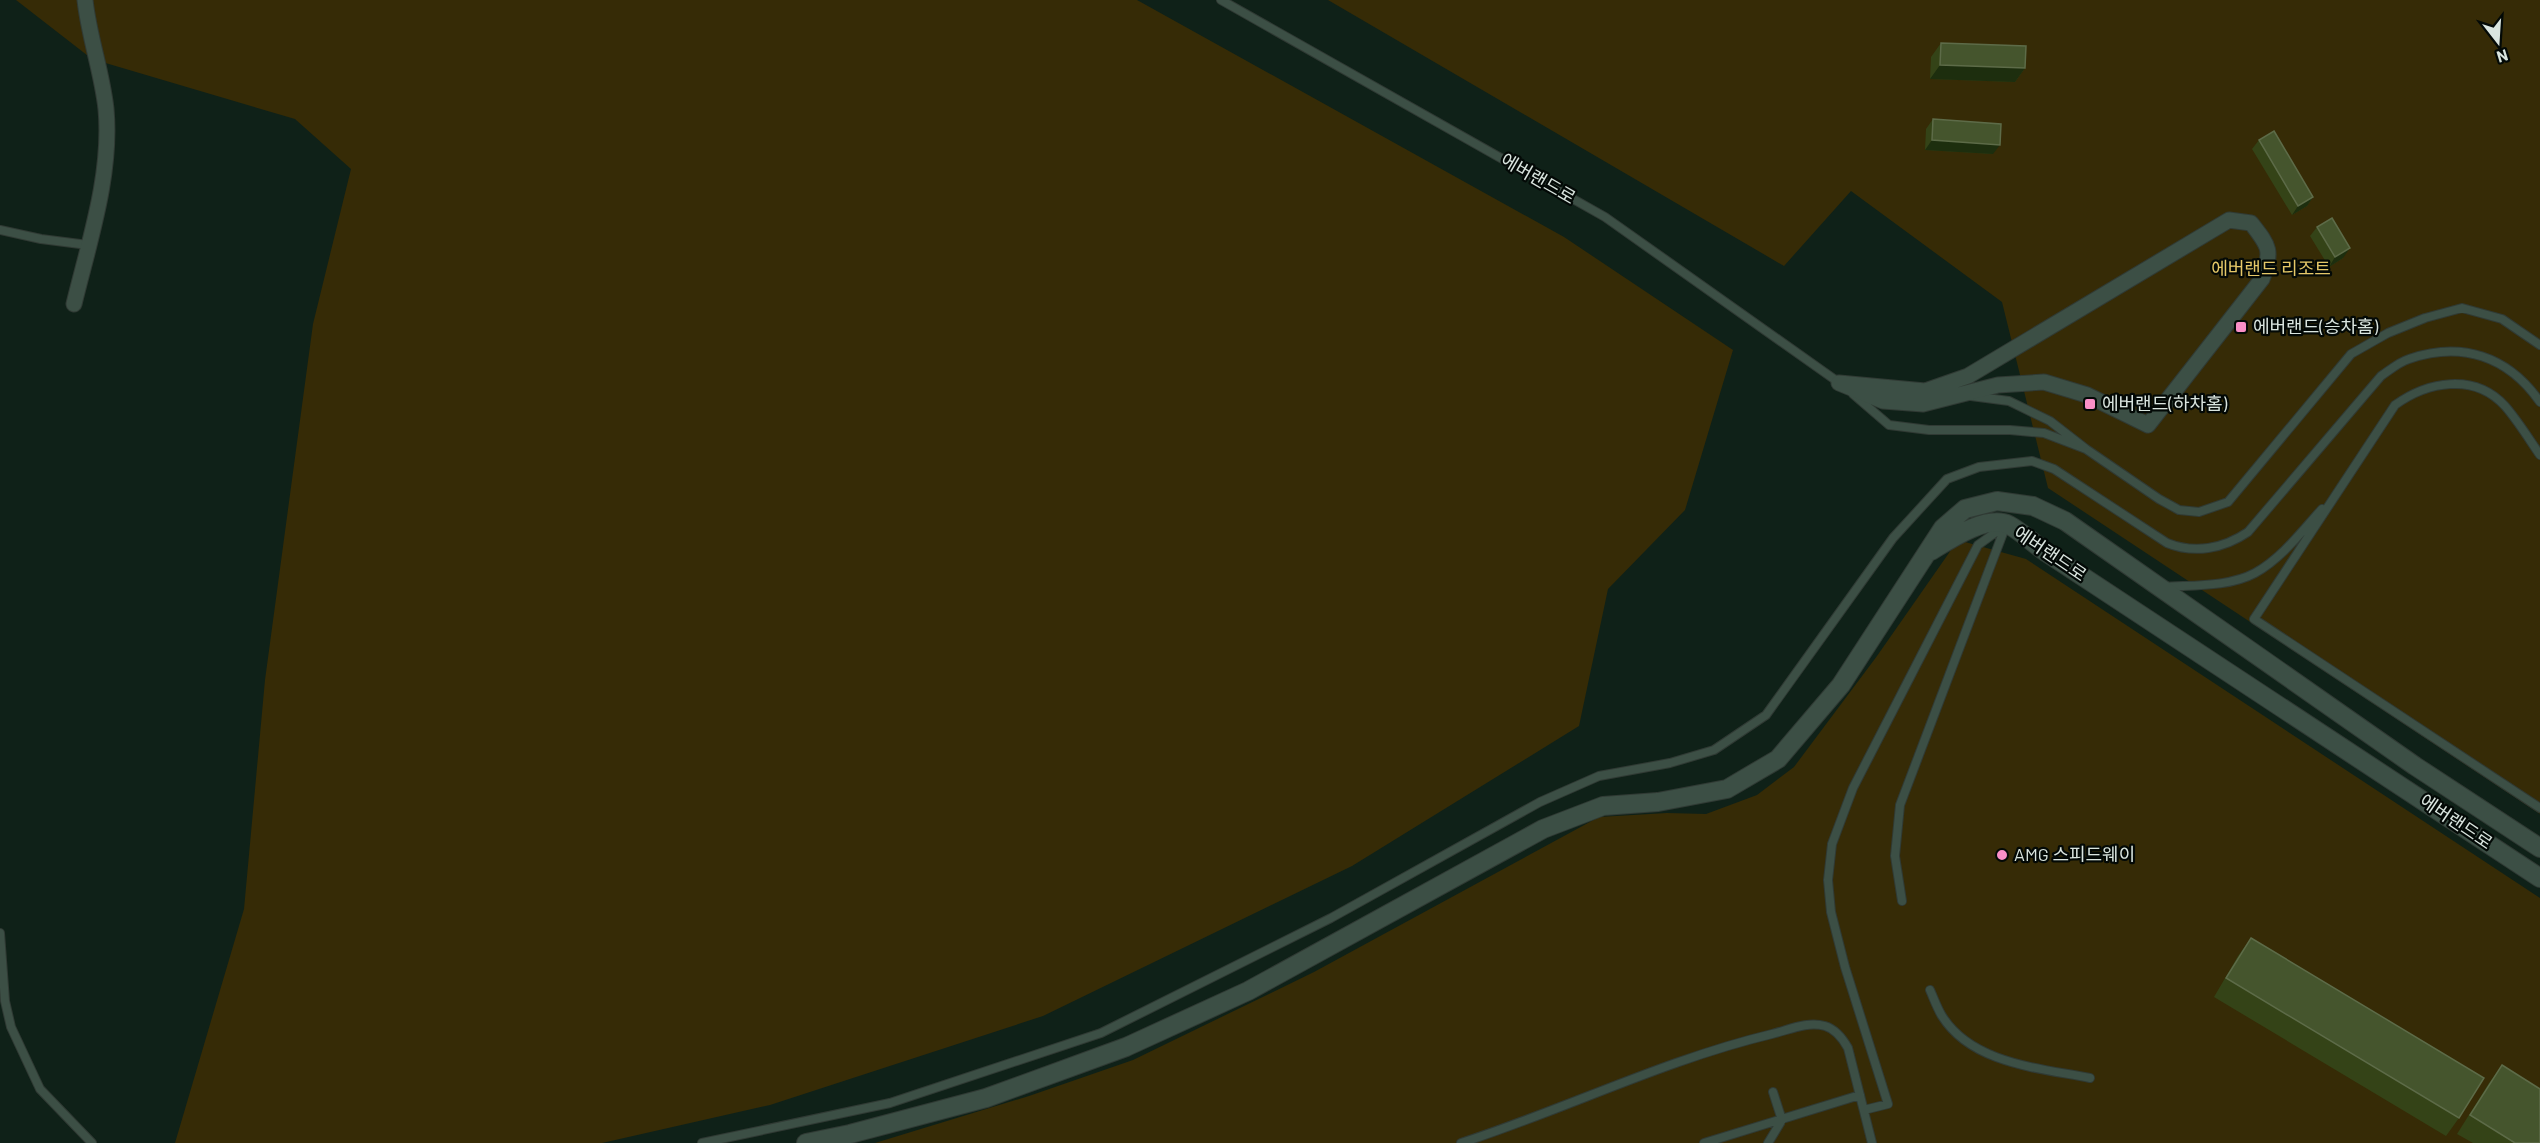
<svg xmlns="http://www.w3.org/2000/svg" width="2540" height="1143" font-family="Barlow,'Noto Sans KR',sans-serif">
<rect width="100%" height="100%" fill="#0f2118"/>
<path fill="#362b06" d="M16 0H1137L1564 237 1733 350 1685 510 1608 589 1579 726 1352 866 1043 1016 770 1105 602 1143H175L244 909 265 680 313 324 351 169 295 119 92 59Z
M1328 0H2540V814L2048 488 2002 302 1851 191 1784 266Z
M1958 540 2026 559 2540 898V1143H875L1029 1096 1133 1060 1314 972 1599 817 1667 813 1706 814 1757 795 1794 767 1877 656Z"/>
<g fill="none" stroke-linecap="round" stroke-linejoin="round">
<g stroke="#303a34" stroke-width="10">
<path id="lane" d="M1221 0 1605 217 1841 384
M0 230 41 239 88 245
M1853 394 1889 425 1929 430H2010L2044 433 2086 449
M1971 396 2009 401 2050 421 2086 449 2159 499 2179 510 2199 512 2228 502 2351 354 2388 333 2425 318 2462 308 2502 319 2540 345
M2540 455C2529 439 2518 421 2505 406 2474 372 2427 382 2395 405L2254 619 2540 808
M2164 587C2193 585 2229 587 2255 573 2282 558 2302 531 2322 509
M1902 901 1895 856 1900 805 2006 525
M0 933 5 1001 11 1027 40 1089 92 1143
M1930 990C1934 999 1937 1008 1942 1016 1972 1064 2040 1068 2090 1078
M1864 1110 1888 1104 1845 967 1831 912 1828 880 1832 844 1853 788 1978 545 2003 527
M702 1143 890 1103 1101 1033 1331 918 1540 802 1599 776 1670 763 1714 750 1766 715 1893 538 1947 479 1979 467 2032 461 2054 469 2167 543C2194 554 2223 549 2248 532L2381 376C2390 370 2399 362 2409 359 2462 341 2508 356 2540 402
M1461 1143C1566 1109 1664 1060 1772 1034 1789 1030 1807 1021 1825 1026 1835 1029 1843 1039 1848 1048L1872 1143
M1704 1143 1860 1095
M1768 1143 1782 1120 1773 1092"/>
</g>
<g stroke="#303a34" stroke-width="17">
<path id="street" d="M2229 220 2251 223C2269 246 2273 250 2262 279L2148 425 2087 395 2044 382 1998 385 1923 404 1883 401 1839 383 1925 391 1968 376Z
M74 304C89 242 112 174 106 109 102 72 89 37 85 0"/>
</g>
<g stroke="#303a34" stroke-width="20">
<path id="secondary" d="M1931 551C1949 540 1987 514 2009 525 2022 532 2034 544 2047 553L2540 878
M806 1143 850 1134 986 1098 1126 1047 1248 991 1543 829 1603 806 1658 802 1727 789 1778 759 1841 685 1943 528 1965 509 1997 501 2033 506 2065 521 2415 766 2540 848"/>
</g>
<use href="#lane" stroke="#3c4f45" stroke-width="8"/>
<use href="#street" stroke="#3c4f45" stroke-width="15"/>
<use href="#secondary" stroke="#3c4f45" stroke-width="18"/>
</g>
<path fill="#344317" d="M1941 43 2025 68 2015 82 1930 79 1931 57Z
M1933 119 1993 154 1925 150 1926 129Z
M2259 140 2313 197 2307 206 2292 215 2252 149Z
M2317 227 2343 258 2329 267 2310 236Z
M2251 938 2459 1118 2446 1136 2214 997 2238 956Z
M2502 1065 2540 1143H2473L2457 1134 2489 1083Z"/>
<path fill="#1d2e0e" d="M1940 65 2025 68 2015 82 1930 79Z
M1932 140 2000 145 1993 154 1925 150Z
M2313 197 2307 206 2292 215 2298 206Z
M2350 248 2343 258 2329 267 2335 257Z"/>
<path fill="#45552d" stroke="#5d6b48" stroke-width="1.5" d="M1941 43 2026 46 2025 68 1940 65Z
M1933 119 2001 124 2000 145 1932 140Z
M2274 131 2313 197 2298 206 2259 140Z
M2332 218 2350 248 2335 257 2317 227Z
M2251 938 2484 1078 2459 1118 2226 978Z
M2502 1065 2540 1089V1143H2515L2470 1115Z"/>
<g fill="#fa8fc7" stroke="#030906" stroke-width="2">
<rect x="2235" y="321" width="12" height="12" rx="3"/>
<rect x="2084" y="398" width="12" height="12" rx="3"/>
<circle cx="2002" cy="855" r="6"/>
</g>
<g text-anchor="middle" stroke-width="4.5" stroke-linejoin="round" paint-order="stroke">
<g font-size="18" fill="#dae5df" stroke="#030906">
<text transform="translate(1538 179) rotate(30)" y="6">에버랜드로</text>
<text transform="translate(2050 554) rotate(34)" y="6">에버랜드로</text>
<text transform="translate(2456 822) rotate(34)" y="6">에버랜드로</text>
</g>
<g font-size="18" fill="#e5c868" stroke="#030906">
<text x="2271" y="275">에버랜드 리조트</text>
</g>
<g font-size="18" fill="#dae5df" stroke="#030906" text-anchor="start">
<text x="2253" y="333">에버랜드(승차홈)</text>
<text x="2102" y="410">에버랜드(하차홈)</text>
<text x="2014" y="861">AMG 스피드웨이</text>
</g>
</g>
<g transform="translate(2498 42) rotate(163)" stroke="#030906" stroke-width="4.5" paint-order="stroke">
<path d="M0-4.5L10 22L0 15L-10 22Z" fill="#dae5df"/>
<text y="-9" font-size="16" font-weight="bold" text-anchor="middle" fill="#dae5df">N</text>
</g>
</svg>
